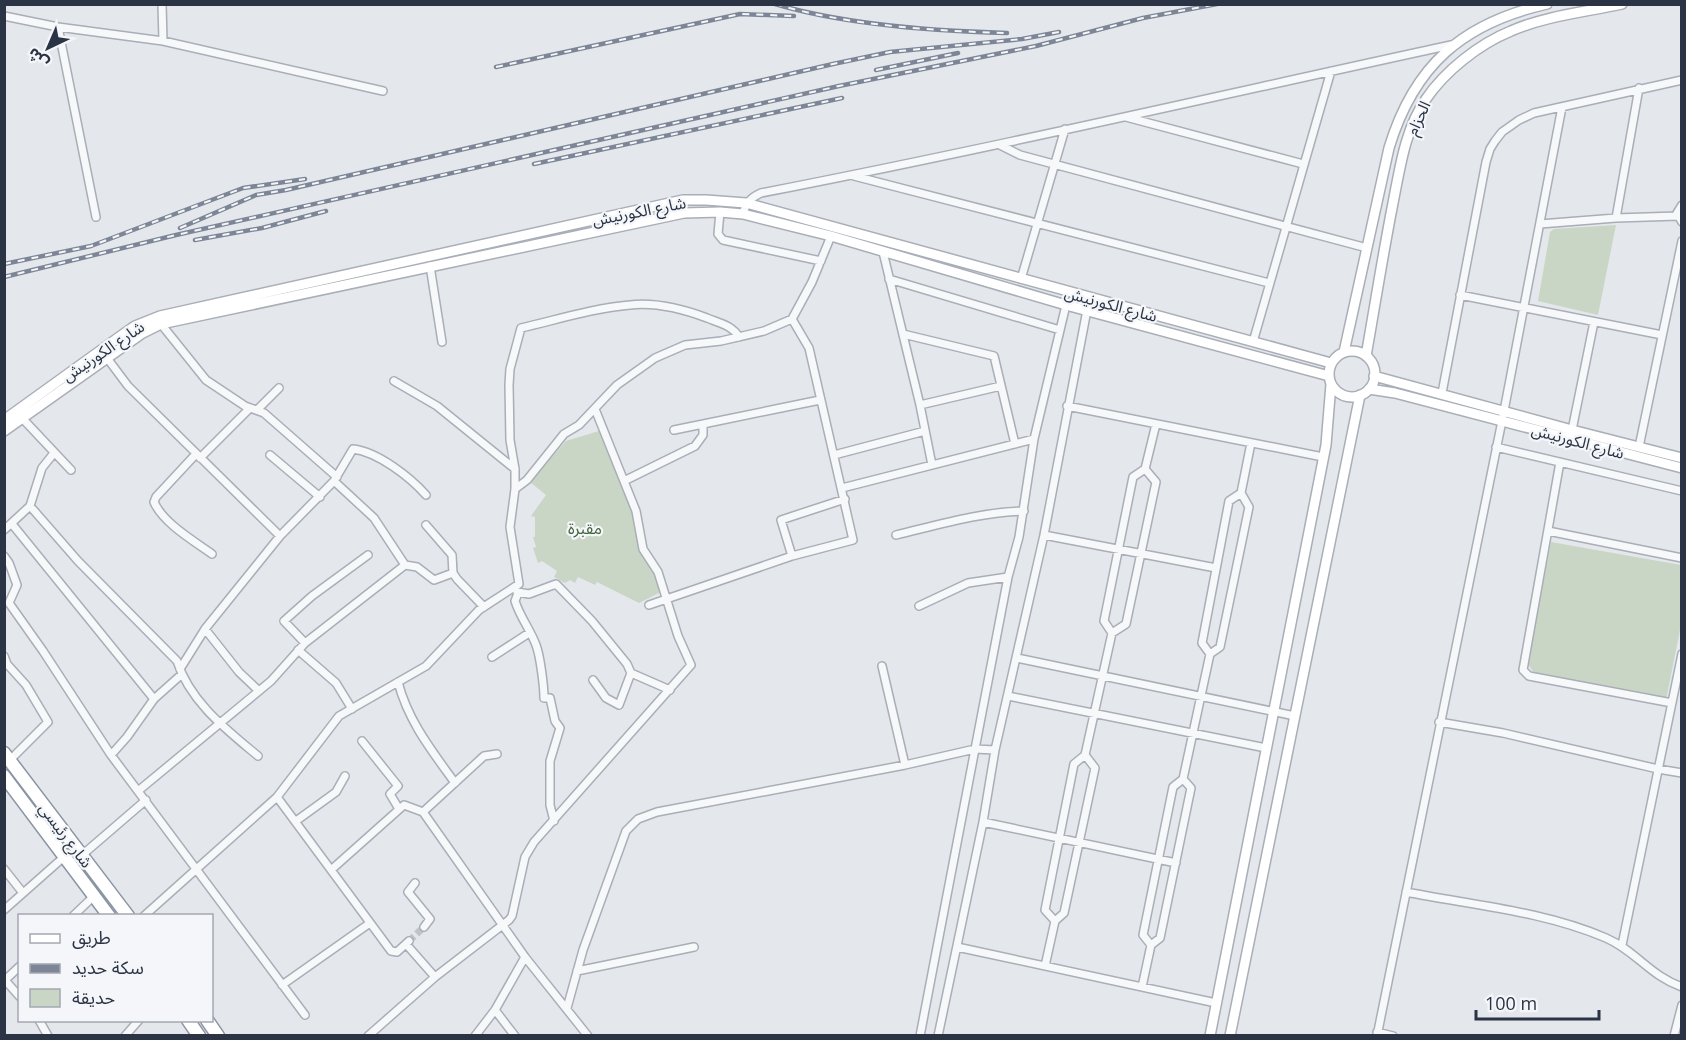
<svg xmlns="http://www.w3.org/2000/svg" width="1686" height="1040" font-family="'Open Sans','Noto Sans Arabic',sans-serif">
<rect width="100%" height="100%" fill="#e4e7ec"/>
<path fill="#c9d6c5" d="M1616 225 1598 315 1538 301 1550 232 1554 229Z
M599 431 632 506 640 549 654 571 661 592 639 603 597 582 595 585 578 577 575 583 570 580 565 583 554 577 557 571 542 561 538 563 533 548 536 547 533 537H535V517L531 516 546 495 530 482 566 441Z
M1551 542 1681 565V625L1666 700 1535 674 1528 664Z"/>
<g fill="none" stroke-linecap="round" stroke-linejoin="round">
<path stroke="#bfc3cb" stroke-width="7" stroke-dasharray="7 3.5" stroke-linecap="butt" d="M409 941 424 927"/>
<g stroke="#a9aeb7" stroke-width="10">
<path id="street" d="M162 4 163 41
M4 16 58 27 163 41 383 91
M58 27 96 217
M1126 117 1303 164
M1000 145 1020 155 1367 248
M854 176 1269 283
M1682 205 1677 213 1682 222
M720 212 718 234 723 240 821 261
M743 214C746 203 750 198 761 193 992 148 1221 95 1451 45
M1616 218 1639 88
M1540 224 1616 218 1678 216
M883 252 920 405 932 465
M430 266 442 342
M889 279 1060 330
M1021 279 1065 129
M1460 295 1662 335
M161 324 206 380 245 406 264 413 337 477
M903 334 994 356 1015 444
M1253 342 1331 71
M107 358 128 386 280 536
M394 381 437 406 515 469
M1442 393 1486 162 1490 149 1495 141 1502 132 1519 120 1534 113 1682 80
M920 405 1001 386
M1067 406 1323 457
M257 410 279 388
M22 418 71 470
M674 430 820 400
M1572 430 1594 322
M1496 447 1682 491
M1639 447 1682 241
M196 454 156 497 154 502C163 523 194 541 212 554
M270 455 320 497
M834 455 925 431
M200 458 249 409
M1560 462 1523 670 1529 676 1672 703
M1145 469 1156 482 1126 624 1112 633 1104 621 1133 477Z
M1145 469 1156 424
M334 481 374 518 405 565
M624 481 695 446 703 435V424
M842 488 1034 439
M515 489 527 480 564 434 579 425 617 385 655 358 685 345 721 341 764 331 792 319 812 282 831 236
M30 506 78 561 177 661C190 702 227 730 258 756
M12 524 154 699
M426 525 452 555 453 573 457 579 484 607
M4 530 30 506 42 468 54 453
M1548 531 1682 558
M896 535C938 525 981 512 1024 511
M1044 535 1216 568
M4 556 9 563 17 585 9 603 43 651 111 755 305 1015
M792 556 781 520 845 499
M517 592 529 594 556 584 592 621 627 664 631 673 670 690
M518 593 515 601C520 617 530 629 536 645 540 655 544 686 544 698H550L555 721 560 728 550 761V805L554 821
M649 605 792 556 853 540 809 348 792 319
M919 606 968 583 1008 577
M205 629 239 672 259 691
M305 643 284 621 312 596 368 555
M298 650 336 683 352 709
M1210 654 1202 643 1229 501 1241 493
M4 656 7 664 26 685 48 722 10 760
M492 657 529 633
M1017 658 1295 716
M882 666 905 765
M180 669 205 629 280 536 334 481 353 449C378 452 410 477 426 495
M593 680 606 698 619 705 631 673
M398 682C408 721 432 751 455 783
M1008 696 1266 748
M1439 722 1503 733 1658 769 1682 773
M362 741 398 786 390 794 399 809
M111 755 127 737 154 699 182 674
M138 791 271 681 305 643 405 565 417 567 434 580 453 573
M277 797 391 951 397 952 409 941
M423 812 484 756 497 754
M296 821 336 792 345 776
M983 822 1176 863
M81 856 146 800
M4 869 23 893
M331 870 404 805 423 812 525 957 588 1036
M415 883 408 892 430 919 424 927
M1406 892C1472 905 1543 911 1606 938 1636 951 1649 975 1682 987
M4 910 65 856
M73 916 94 896
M144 916 277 797 339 716 426 666 479 610 519 584 510 527 515 489V469L510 440 509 385 510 369 521 328C556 320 594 308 630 305 656 302 683 309 707 318 719 323 732 325 739 337
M1055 921 1045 910 1074 764 1085 755 1112 633
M406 944 435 977
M1151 945 1143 935 1173 787 1183 779 1210 654 1220 647 1249 507 1241 493 1251 443
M1622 945 1682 654
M957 947 1216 1003
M1045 966 1055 921 1064 913 1095 768 1085 755
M577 971 694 947
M4 979 20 997
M4 981 20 966
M282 985 370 923
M1142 987 1151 945 1160 938 1191 788 1183 779
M567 1008 583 950 626 831 638 819 657 812 905 765 975 749 995 750
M495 1010 515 1036
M39 1020 48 1036
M1377 1032 1393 1036
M125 1036 139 1020
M368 1036 435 977 509 920 512 916 525 857 534 842 691 665 678 636 658 572 643 549 636 511 595 409
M475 1036 495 1010 525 957
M920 1036 1008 577 1019 537 1034 439 1066 305 1080 295 1087 310 1044 535 995 750 983 822 938 1036
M1377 1036 1504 411 1562 107
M1674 1036 1682 1005"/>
</g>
<g stroke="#a9aeb7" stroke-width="12">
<path id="secondary" d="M1329 374a23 23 0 1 1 46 0a23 23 0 1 1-46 0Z
M1344 352 1389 148C1414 65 1463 23 1547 4
M1366 356C1375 305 1383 254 1393 203 1400 168 1405 129 1426 99 1445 71 1479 44 1511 31 1545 16 1585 12 1622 4
M1374 376 1572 430 1682 458
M1369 389 1395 393 1682 468
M4 420 122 335 135 326 160 316 683 200H706L746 203 1331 363
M4 431 141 334 161 324 684 213 720 212 743 214 831 236 1066 305 1329 376
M1210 1036 1326 445 1331 384
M1230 1036 1360 395"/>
</g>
<g stroke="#8b94a3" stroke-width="15">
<path id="highway" d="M4 753 128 916
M4 776 109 916
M188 1020 199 1036
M207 1020 218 1036"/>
</g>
<use href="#street" stroke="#f7f8fa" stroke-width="7"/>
<use href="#secondary" stroke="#fff" stroke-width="9"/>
<use href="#highway" stroke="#fff" stroke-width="12"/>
<g stroke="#7d8696" stroke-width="4.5">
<path id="rail" d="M775 4C846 25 932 31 1007 33
M496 67 740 14 794 16
M876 70 958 53
M534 164 842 98
M180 228 256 195 286 190 833 64 890 52 1022 39 1059 32
M195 240 262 228 326 211
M4 264 91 246 243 188 305 179
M4 277 176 235 839 86 1036 46 1143 18 1217 4"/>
</g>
<use href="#rail" stroke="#f4f6f9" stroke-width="2" stroke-dasharray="7" stroke-linecap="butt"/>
</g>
<g text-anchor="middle" stroke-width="4.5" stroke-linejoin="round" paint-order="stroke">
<g font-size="16" fill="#2b3445" stroke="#f4f6f9">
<text transform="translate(1418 118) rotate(-65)" y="6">الحزام</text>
<text transform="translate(639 211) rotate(-11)" y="6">شارع الكورنيش</text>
<text transform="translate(1111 304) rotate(15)" y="6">شارع الكورنيش</text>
<text transform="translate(103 351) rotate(-34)" y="6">شارع الكورنيش</text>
<text transform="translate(1578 441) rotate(15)" y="6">شارع الكورنيش</text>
<text transform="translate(66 835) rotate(53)" y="6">شارع رئيسي</text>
</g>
<g font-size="16" fill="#3f6138" stroke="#f4f6f9">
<text x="585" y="534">مقبرة</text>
</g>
</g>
<rect width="1686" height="1040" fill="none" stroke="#2b3445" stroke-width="12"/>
<rect x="18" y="914" width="195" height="108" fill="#f4f6f9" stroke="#a4a8b1" stroke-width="1.5"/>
<rect x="30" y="934" width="30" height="9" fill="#ffffff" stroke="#a4a8b1" stroke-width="1.5"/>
<text x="72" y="944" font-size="18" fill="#2b3445">طريق</text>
<rect x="30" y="964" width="30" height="9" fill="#7d8696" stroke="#a4a8b1" stroke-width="1.5"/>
<text x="72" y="974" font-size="18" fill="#2b3445">سكة حديد</text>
<rect x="30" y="989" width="30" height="18" fill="#c9d6c5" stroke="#a4a8b1" stroke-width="1.5"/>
<text x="72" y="1004" font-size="18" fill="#2b3445">حديقة</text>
<g transform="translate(48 48) rotate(224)" stroke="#f4f6f9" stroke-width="4.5" paint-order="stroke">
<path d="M0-4.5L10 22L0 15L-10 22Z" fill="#2b3445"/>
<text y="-9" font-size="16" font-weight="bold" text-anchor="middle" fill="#2b3445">ش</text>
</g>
<path d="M1476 1010v9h123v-9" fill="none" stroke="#2b3445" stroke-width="3"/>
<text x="1485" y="1010" font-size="18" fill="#2b3445" stroke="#f4f6f9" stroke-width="4.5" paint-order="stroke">100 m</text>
</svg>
